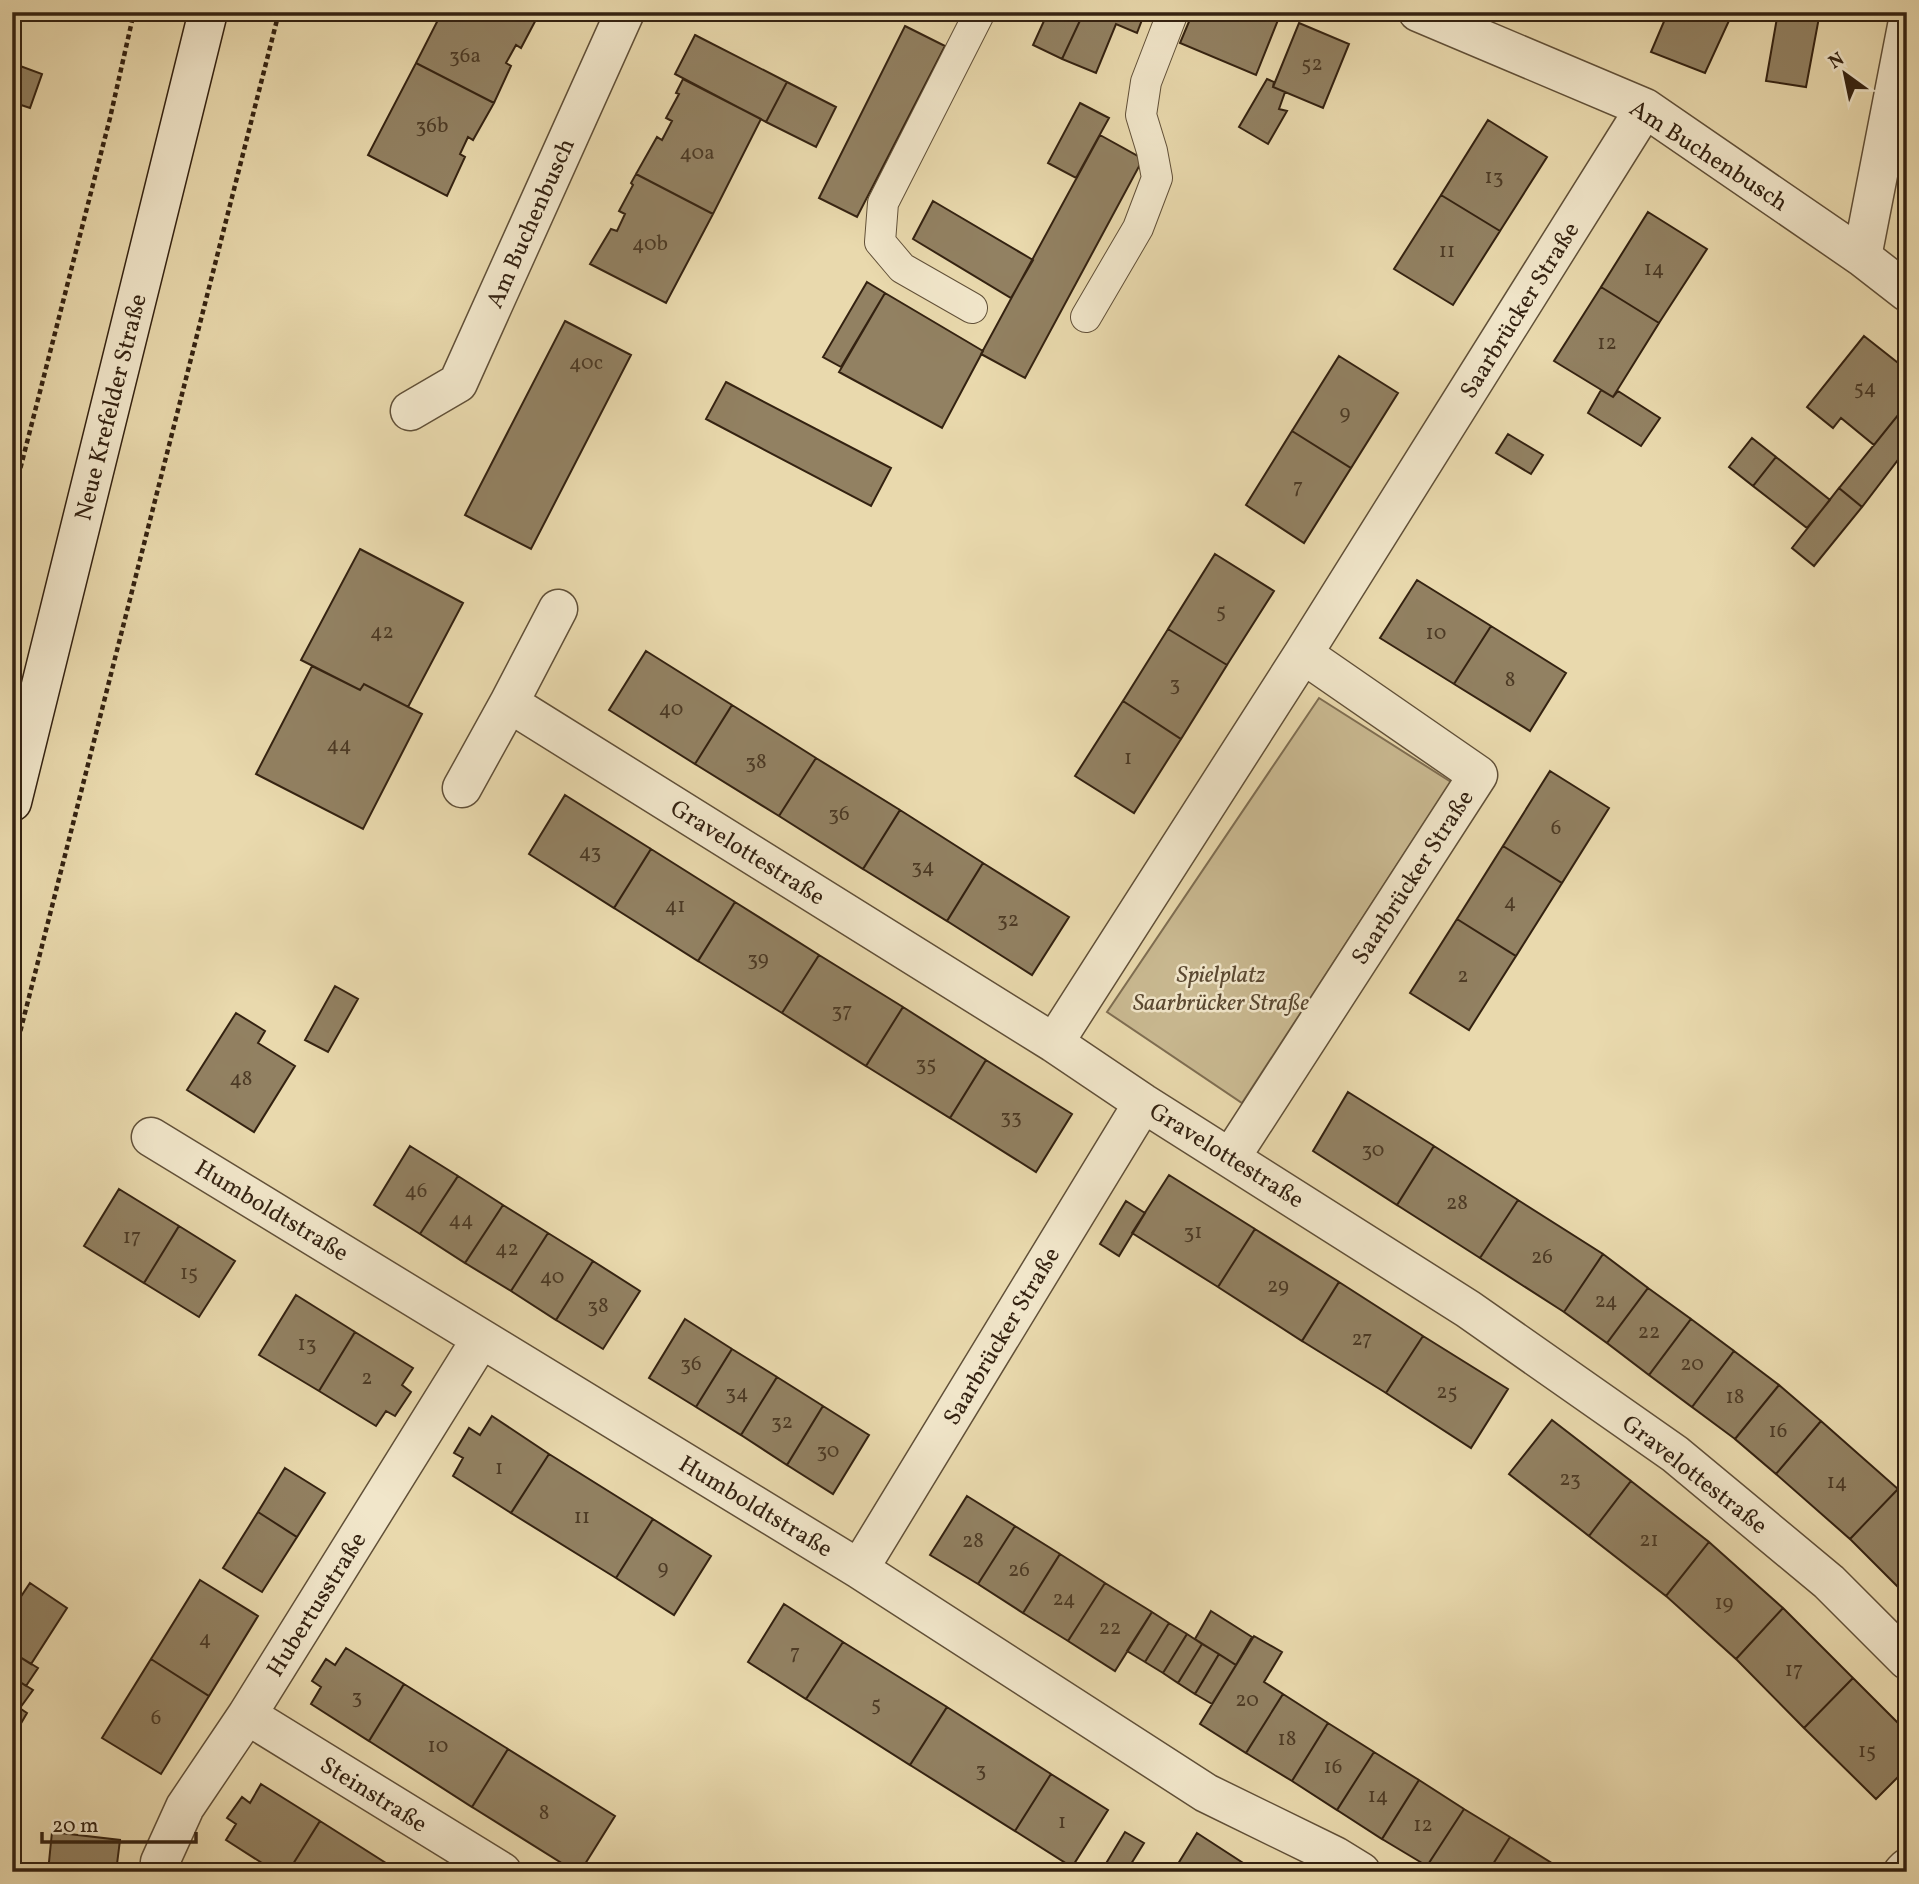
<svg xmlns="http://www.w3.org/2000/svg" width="1919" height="1884" font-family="Vollkorn,serif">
<rect width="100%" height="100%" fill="#e9d9ad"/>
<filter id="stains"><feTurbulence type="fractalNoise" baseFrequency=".00286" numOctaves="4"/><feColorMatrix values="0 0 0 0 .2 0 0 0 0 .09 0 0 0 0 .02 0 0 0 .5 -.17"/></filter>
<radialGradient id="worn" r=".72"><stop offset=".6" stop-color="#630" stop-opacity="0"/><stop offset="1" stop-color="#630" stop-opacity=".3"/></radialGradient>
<path fill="#caba92" stroke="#7f6e52" stroke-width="2" d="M1319 698 1451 782 1242 1103 1107 1012Z"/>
<path fill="#928162" stroke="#342211" stroke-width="2" d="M442 12H540L521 48 516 45 506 63 511 66 494 103 416 63Z
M1048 12H1084L1062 59 1033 45Z
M1084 12H1145L1137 33 1116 24 1096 73 1062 59Z
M1193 12H1273L1280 15 1256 75 1180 43Z
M1668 12H1733L1705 73 1651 52Z
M1778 12H1820L1806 87 1766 81Z
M1299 23 1349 44 1323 108 1273 87Z
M905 26 945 46 857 217 819 198Z
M695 35 787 82 766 122 675 74Z
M12 63 42 74 30 108 12 102Z
M416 63 494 103 473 140 468 137 460 154 465 157 447 196 368 155Z
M683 79 761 119 713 214 636 174 657 137 662 140 672 121 666 118 679 94 676 93Z
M1267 79 1274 82 1273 87 1285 92 1279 109 1287 111 1268 144 1239 127Z
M787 82 836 107 816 147 766 122Z
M1080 103 1109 118 1076 178 1048 163Z
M1488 120 1547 157 1500 231 1441 195Z
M1100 135 1143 159 1025 378 981 354Z
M636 174 713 214 666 303 590 264 611 229 617 231 625 214 619 211 633 185 631 183Z
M1441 195 1500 231 1453 305 1394 269Z
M933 201 1033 260 1011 298 913 239Z
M1648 212 1707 249 1659 323 1601 287Z
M867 282 885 293 841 367 823 357Z
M1601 287 1659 323 1613 397 1554 361Z
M885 293 983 351 942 428 839 372Z
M565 321 631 355 531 549 465 515Z
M1864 336 1907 370V404L1874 445 1841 418 1833 428 1807 407Z
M1339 356 1398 393 1351 468 1292 431Z
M726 382 891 468 871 506 706 419Z
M1601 390 1613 397 1618 391 1660 418 1641 446 1588 413Z
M1907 404V461L1901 456 1862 507 1839 488Z
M1292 431 1351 468 1304 543 1246 505Z
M1508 434 1543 455 1531 474 1496 453Z
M1752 438 1776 457 1753 486 1729 467Z
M1776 457 1830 500 1807 528 1753 486Z
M1839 488 1862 507 1814 566 1792 548Z
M360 549 463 603 408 707 364 684 360 690 301 660Z
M1215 554 1274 591 1227 665 1168 629Z
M1417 580 1491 626 1454 684 1380 638Z
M1491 626 1566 673 1530 731 1454 684Z
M1168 629 1227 665 1181 739 1123 701Z
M646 651 732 705 695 764 609 710Z
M312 666 360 690 364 684 422 714 363 829 256 774Z
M1123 701 1181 739 1134 813 1075 776Z
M732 705 816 758 779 816 695 764Z
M816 758 900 810 863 869 779 816Z
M1550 771 1609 808 1562 883 1503 846Z
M565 795 651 849 614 908 529 854Z
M900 810 983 863 947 921 863 869Z
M1503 846 1562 883 1516 956 1457 919Z
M651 849 735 902 698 961 614 908Z
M983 863 1069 917 1032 975 947 921Z
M735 902 819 955 782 1013 698 961Z
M1457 919 1516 956 1469 1030 1410 993Z
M819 955 903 1007 866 1066 782 1013Z
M335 986 358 999 328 1052 305 1040Z
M903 1007 986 1060 950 1118 866 1066Z
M236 1013 265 1031 258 1043 295 1066 254 1132 187 1090Z
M986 1060 1072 1114 1036 1172 950 1118Z
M1348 1092 1434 1146 1397 1205 1313 1151Z
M410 1146 458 1176 420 1234 374 1205Z
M1434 1146 1518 1200 1480 1258 1397 1205Z
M1169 1175 1255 1229 1218 1287 1132 1233Z
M458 1176 503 1205 465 1263 420 1234Z
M119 1189 179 1226 144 1283 84 1246Z
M1518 1200 1603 1254 1564 1312 1480 1258Z
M1126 1201 1145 1213 1119 1256 1100 1244Z
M503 1205 548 1233 511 1291 465 1263Z
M179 1226 235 1261 199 1317 144 1283Z
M1255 1229 1339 1282 1302 1341 1218 1287Z
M548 1233 593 1261 556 1320 511 1291Z
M1603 1254 1648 1288 1607 1343 1564 1312Z
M593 1261 640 1291 603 1349 556 1320Z
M1339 1282 1423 1336 1386 1393 1302 1341Z
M1648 1288 1691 1319 1649 1375 1607 1343Z
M296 1295 355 1332 319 1391 259 1355Z
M685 1319 732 1349 696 1407 649 1378Z
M1691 1319 1734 1351 1692 1407 1649 1375Z
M355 1332 413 1368 402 1385 411 1392 395 1416 386 1411 376 1426 319 1391Z
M1423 1336 1508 1389 1471 1448 1386 1393Z
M732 1349 777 1377 741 1435 696 1407Z
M1734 1351 1779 1385 1735 1439 1692 1407Z
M777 1377 823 1406 787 1465 741 1435Z
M1779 1385 1821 1421 1776 1474 1735 1439Z
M823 1406 869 1435 833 1494 787 1465Z
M492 1416 549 1454 511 1513 453 1476 463 1458 454 1453 469 1428 480 1435Z
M1552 1420 1631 1481 1589 1536 1509 1474Z
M1821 1421 1898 1489 1850 1539 1776 1474Z
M549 1454 653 1519 616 1578 511 1513Z
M285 1468 325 1493 297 1537 258 1512Z
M1631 1481 1709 1542 1666 1596 1589 1536Z
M1898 1489 1907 1498V1596L1850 1539Z
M967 1496 1015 1526 978 1584 930 1555Z
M258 1512 297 1537 262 1592 223 1568Z
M653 1519 711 1556 674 1615 616 1578Z
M1015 1526 1060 1554 1023 1613 978 1584Z
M1709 1542 1783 1608 1736 1659 1666 1596Z
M1060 1554 1105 1583 1068 1641 1023 1613Z
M200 1580 258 1616 209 1696 151 1659Z
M30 1583 67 1608 31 1664 12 1652V1610Z
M1105 1583 1152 1612 1115 1671 1068 1641Z
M784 1604 843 1642 806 1699 748 1662Z
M1783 1608 1853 1678 1804 1728 1736 1659Z
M1211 1611 1252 1637 1236 1665 1195 1639Z
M1152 1612 1169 1623 1145 1662 1127 1651Z
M1169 1623 1187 1634 1163 1673 1145 1662Z
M1187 1634 1202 1644 1178 1683 1163 1673Z
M1254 1636 1282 1652 1264 1682 1283 1694 1246 1753 1200 1724Z
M843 1642 947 1707 910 1765 806 1699Z
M1202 1644 1219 1654 1195 1694 1178 1683Z
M346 1648 404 1684 369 1741 311 1704 321 1687 312 1681 326 1659 335 1665Z
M12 1652 38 1668 26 1686 12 1677Z
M1219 1654 1236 1665 1212 1704 1195 1694Z
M151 1659 209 1696 161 1774 102 1738Z
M12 1677 33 1690 20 1708 12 1703Z
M1853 1678 1907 1732V1768L1876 1799 1804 1728Z
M404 1684 508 1749 472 1807 369 1741Z
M1283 1694 1328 1723 1292 1781 1246 1753Z
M12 1703 27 1713 16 1732 12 1730Z
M947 1707 1051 1774 1015 1831 910 1765Z
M1328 1723 1374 1752 1337 1810 1292 1781Z
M508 1749 615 1816 580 1872H576L472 1807Z
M1374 1752 1419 1780 1382 1839 1337 1810Z
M1051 1774 1108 1810 1072 1867 1015 1831Z
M1419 1780 1464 1809 1427 1866 1382 1839Z
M261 1784 320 1821 288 1872H276L226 1840 236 1824 227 1818 242 1797 250 1803Z
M1464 1809 1510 1837 1488 1872H1436L1427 1866Z
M320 1821 400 1872H288Z
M52 1832 120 1840 116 1872H48Z
M1125 1832 1144 1843 1126 1872H1104L1102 1870Z
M1197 1833 1257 1872H1173Z
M1510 1837 1555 1865 1551 1872H1488Z"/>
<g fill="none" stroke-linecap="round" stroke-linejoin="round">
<g stroke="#615038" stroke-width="32">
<path id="service" d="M972 308 902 268 880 242 883 203 980 12
M1086 317 1138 228 1157 178 1152 151 1141 115 1146 82 1173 12"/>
</g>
<g stroke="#615038" stroke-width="41">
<path id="minor" d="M1418 12 1645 108 1862 257 1907 292
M1862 257 1907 26
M410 411 458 383 625 12
M558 609 509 703 1054 1043 1143 1103 1468 1309 1675 1454 1829 1582 1907 1660
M462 788 509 703
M1054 1043 1303 654 1645 108
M151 1137 859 1569 1206 1793 1335 1856 1361 1872
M1231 1157 1478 775 1303 654
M859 1569 1143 1103
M247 1715 502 1872
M159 1872 160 1862 185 1807 247 1715 481 1339
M1903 1872 1907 1868"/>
</g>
<g stroke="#342211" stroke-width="41">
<path id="secondary" d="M12 802 208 12"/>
</g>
<path stroke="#342211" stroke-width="4.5" stroke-dasharray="5 3.5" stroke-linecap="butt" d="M12 501 110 118 134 12
M12 1064 279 12"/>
<use href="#service" stroke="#f1e6ca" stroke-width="30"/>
<use href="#minor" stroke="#f1e6ca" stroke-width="38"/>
<use href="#secondary" stroke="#f1e6ca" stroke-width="38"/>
</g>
<g text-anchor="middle" stroke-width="5" stroke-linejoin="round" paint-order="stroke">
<g font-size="21" fill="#4c3a25">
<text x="465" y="62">36a</text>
<text x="1312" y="70">52</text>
<text x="432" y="132">36b</text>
<text x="697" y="159">40a</text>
<text x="1494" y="183">13</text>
<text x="650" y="250">40b</text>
<text x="1447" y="257">11</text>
<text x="1654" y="275">14</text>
<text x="1607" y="349">12</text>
<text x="586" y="369">40c</text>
<text x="1865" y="394">54</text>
<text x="1345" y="419">9</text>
<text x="1298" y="493">7</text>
<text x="1221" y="617">5</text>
<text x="382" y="638">42</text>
<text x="1436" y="639">10</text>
<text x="1510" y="686">8</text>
<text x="1175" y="690">3</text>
<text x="671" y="715">40</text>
<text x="339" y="751">44</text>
<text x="1128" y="764">1</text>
<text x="756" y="768">38</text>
<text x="839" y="820">36</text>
<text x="1556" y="834">6</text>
<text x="590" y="858">43</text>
<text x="923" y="873">34</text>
<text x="1510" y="908">4</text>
<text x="675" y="912">41</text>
<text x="1008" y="926">32</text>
<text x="758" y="965">39</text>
<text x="1463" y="982">2</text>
<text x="842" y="1017">37</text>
<text x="926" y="1070">35</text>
<text x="241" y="1085">48</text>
<text x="1011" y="1123">33</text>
<text x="1373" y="1156">30</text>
<text x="416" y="1197">46</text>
<text x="1457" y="1209">28</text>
<text x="461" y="1226">44</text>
<text x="1193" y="1238">31</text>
<text x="132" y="1243">17</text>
<text x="507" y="1255">42</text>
<text x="1542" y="1263">26</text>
<text x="189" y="1279">15</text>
<text x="552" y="1283">40</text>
<text x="1278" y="1292">29</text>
<text x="1606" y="1307">24</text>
<text x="598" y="1312">38</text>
<text x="1649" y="1338">22</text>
<text x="1362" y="1345">27</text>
<text x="307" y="1350">13</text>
<text x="691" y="1370">36</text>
<text x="1692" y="1370">20</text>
<text x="367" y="1384">2</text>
<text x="1447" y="1398">25</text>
<text x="737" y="1399">34</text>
<text x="1735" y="1403">18</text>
<text x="782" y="1428">32</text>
<text x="1778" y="1437">16</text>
<text x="828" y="1457">30</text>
<text x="499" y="1474">1</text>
<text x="1570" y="1485">23</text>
<text x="1837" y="1488">14</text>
<text x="582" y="1523">11</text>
<text x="1649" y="1546">21</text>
<text x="973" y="1547">28</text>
<text x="663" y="1574">9</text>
<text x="1019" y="1576">26</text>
<text x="1064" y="1605">24</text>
<text x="1724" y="1609">19</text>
<text x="1110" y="1634">22</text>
<text x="205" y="1645">4</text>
<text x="795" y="1659">7</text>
<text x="1794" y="1676">17</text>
<text x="357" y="1703">3</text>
<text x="1247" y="1706">20</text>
<text x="876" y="1710">5</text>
<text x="156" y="1724">6</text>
<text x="1287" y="1745">18</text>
<text x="438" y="1752">10</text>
<text x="1867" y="1757">15</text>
<text x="1333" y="1773">16</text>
<text x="981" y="1776">3</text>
<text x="1378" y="1802">14</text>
<text x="544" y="1819">8</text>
<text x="1062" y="1828">1</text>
<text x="1423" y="1831">12</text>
</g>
<g font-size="24" fill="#342211" stroke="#f1e6ca">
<text transform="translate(1709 155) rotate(33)" y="8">Am Buchenbusch</text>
<text transform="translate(530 223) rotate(-66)" y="8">Am Buchenbusch</text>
<text transform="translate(1519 310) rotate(-58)" y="8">Saarbrücker Straße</text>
<text transform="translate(110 407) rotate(-76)" y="8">Neue Krefelder Straße</text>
<text transform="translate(748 852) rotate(32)" y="8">Gravelottestraße</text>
<text transform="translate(1412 877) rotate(-57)" y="8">Saarbrücker Straße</text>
<text transform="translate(1227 1155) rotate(32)" y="8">Gravelottestraße</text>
<text transform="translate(272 1210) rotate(31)" y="8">Humboldtstraße</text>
<text transform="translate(1001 1336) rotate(-59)" y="8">Saarbrücker Straße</text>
<text transform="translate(1695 1474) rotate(38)" y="8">Gravelottestraße</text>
<text transform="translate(756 1506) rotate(31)" y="8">Humboldtstraße</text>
<text transform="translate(316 1604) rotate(-58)" y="8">Hubertusstraße</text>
<text transform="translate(374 1794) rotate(32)" y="8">Steinstraße</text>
</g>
<g font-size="24" font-style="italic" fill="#5a4831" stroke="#f1e6ca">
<text x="1221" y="982">Spielplatz<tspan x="1221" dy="28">Saarbrücker Straße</tspan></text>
</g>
</g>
<rect width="1919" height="1884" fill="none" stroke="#e9d9ad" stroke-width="42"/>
<rect x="14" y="14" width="1891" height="1856" fill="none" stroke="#342211" stroke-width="3.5"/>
<rect x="21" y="21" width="1877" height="1842" fill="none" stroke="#342211" stroke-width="2"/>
<g transform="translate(1845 74) rotate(327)" stroke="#f1e6ca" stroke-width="5" paint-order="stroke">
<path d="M0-5L12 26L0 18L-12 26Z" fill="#342211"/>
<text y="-10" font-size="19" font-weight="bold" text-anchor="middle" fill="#342211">N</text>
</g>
<path d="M42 1832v10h154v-10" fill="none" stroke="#342211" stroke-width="3.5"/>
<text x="52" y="1832" font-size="21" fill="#342211" stroke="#f1e6ca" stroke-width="5" paint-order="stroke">20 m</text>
<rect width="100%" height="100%" filter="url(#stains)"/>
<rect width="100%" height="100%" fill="url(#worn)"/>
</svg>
